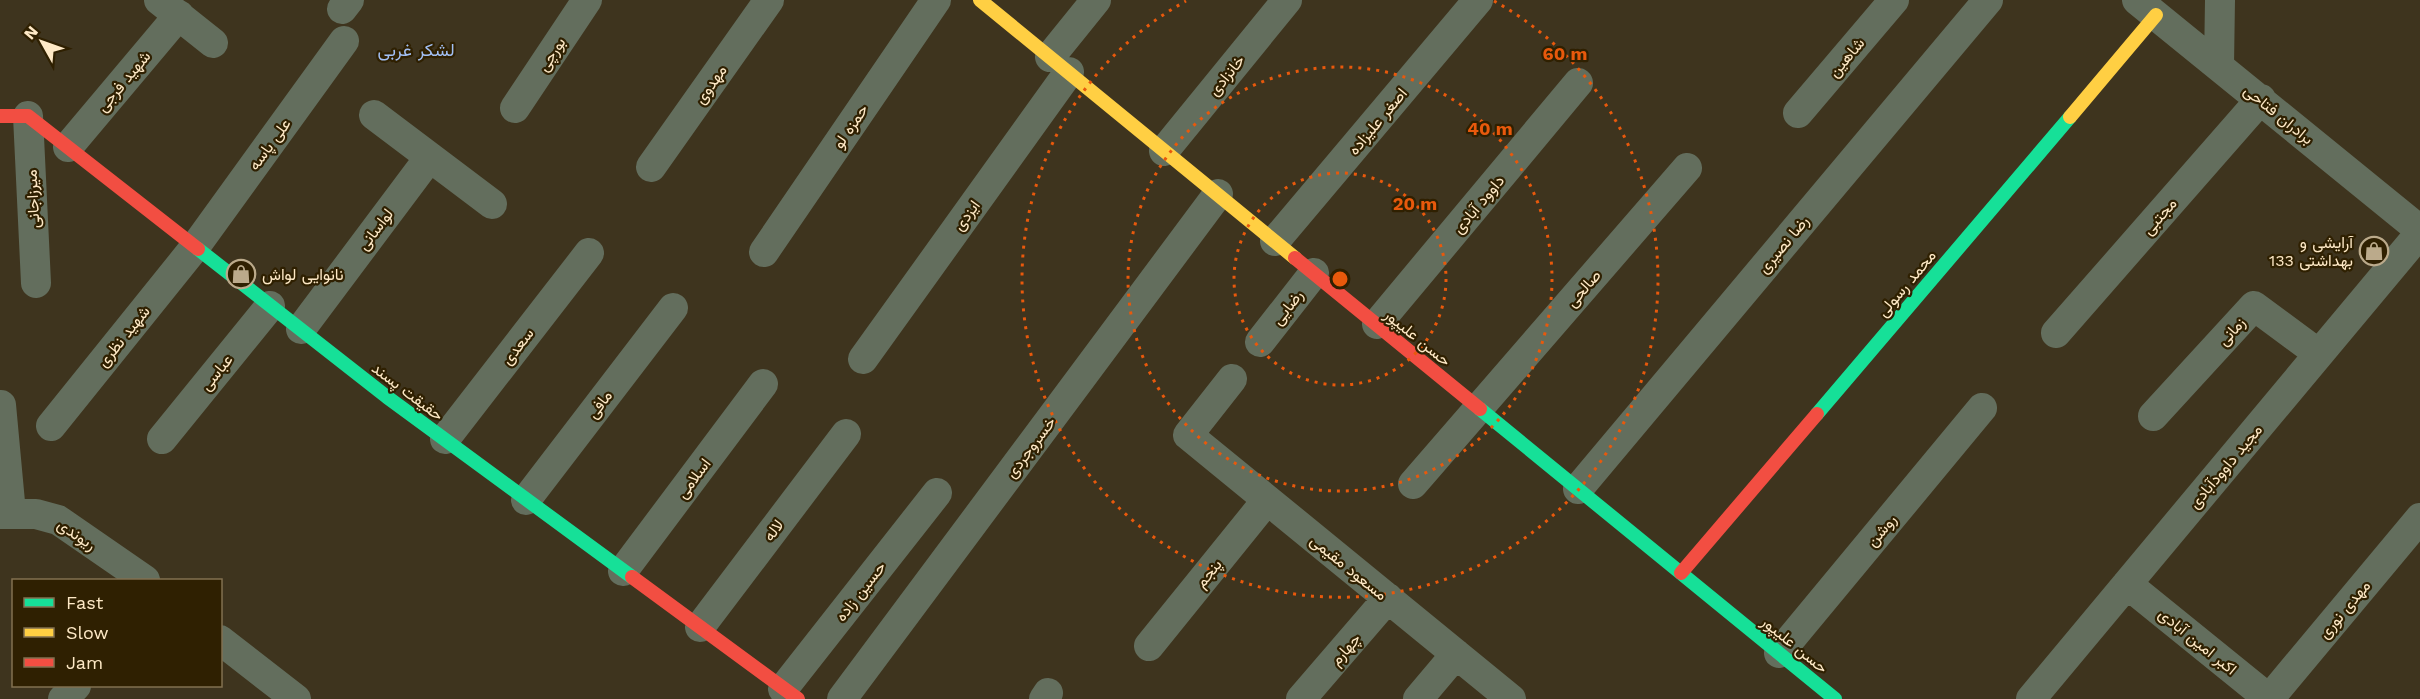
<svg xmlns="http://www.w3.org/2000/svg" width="2420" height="699" font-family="'Work Sans',Vazirmatn,sans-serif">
<rect width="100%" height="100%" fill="#3e341e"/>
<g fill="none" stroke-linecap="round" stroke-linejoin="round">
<path stroke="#636e5d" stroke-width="30" d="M159 0 213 43
M2137 0 2420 230
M342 9 349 0
M1050 57 1096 0
M2219 65 2220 0
M515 108 587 0
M1798 113 1894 0
M374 115 492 204
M28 116 36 283
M68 147 179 15
M1164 151 1287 0
M651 167 769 0
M1275 241 1478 0
M764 252 936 0
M1377 324 1578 83
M301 329 429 158
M2056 333 2261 99
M1260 342 1314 273
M863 359 1069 72
M1232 379 1188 435 1511 699
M1 405 11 513
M2153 416 2254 306 2319 354
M51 426 195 247 344 41
M162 439 270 306
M445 439 589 253
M1413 484 1687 168
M1578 489 1988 0
M526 500 673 308
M0 514H36L58 520 145 580
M623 571 763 384
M2127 584 2269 699
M700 627 846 434
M220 640 296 699
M1149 646 1267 500
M1779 653 1982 408
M783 689 937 493
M63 699 76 686
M842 699 1218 194
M1044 699 1048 693
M1301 699 1388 598
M1418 699 1456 654
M2031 699 2420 233
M2269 699 2420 518"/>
<path stroke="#16e098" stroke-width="14" d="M198 249 387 397 632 577
M1480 409 1835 699
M1817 414 2070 117"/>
<path stroke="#ffcf43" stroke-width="14" d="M980 0 1295 258
M2070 117 2156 15"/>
<path stroke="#f24e42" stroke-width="14" d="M0 116H28L198 249
M1295 258 1480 409
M1681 573 1817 414
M632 577 798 699"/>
</g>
<g fill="none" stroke="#e8590c" stroke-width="3" stroke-dasharray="3 6">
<circle cx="1340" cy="279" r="106"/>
<circle cx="1340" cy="279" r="212"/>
<path d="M1494 1A318 318 0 1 1 1186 1"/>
</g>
<defs>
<g id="shop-ring" transform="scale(1.5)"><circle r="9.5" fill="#2f2001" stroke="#bbaa8b" stroke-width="1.5"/><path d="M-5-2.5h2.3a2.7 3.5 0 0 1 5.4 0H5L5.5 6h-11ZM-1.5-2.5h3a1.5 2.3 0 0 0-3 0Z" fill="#bbaa8b"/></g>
</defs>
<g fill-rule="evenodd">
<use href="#shop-ring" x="2374" y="251"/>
<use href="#shop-ring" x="241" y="274"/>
</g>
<g text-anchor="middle" stroke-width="4.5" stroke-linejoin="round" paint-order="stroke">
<g font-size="16" fill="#fee9c6" stroke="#2f2001">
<text transform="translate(551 54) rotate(-57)" y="6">بورچی</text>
<text transform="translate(1846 57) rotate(-50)" y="6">شاهین</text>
<text transform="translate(1226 75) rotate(-51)" y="6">خانزادی</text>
<text transform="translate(123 81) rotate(-50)" y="6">شهید فرجی</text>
<text transform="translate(710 84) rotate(-55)" y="6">مهدوی</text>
<text transform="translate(2279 114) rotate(39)" y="6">برادران فتاحی</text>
<text transform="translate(1377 121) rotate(-50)" y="6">اصغر علیزاده</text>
<text transform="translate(850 126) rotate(-56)" y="6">حمزه لو</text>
<text transform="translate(269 144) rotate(-54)" y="6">علی پاسه</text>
<text transform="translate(32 199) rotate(-93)" y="6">میرزاجانی</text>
<text transform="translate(1478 204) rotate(-50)" y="6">داوود آبادی</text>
<text transform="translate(966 215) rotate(-54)" y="6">ایزدی</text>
<text transform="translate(2159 216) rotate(-49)" y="6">مجتبی</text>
<text transform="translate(375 229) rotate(-53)" y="6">لواسانی</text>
<text transform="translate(1783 244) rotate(-50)" y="6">رضا نصیری</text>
<text transform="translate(1906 283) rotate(-50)" y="6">محمد رسولی</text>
<text transform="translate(1583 288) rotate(-49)" y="6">صالحی</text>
<text transform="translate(1287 307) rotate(-52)" y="6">رضایی</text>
<text transform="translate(2231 331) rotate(-48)" y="6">زمانی</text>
<text transform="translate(123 336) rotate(-51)" y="6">شهید نظری</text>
<text transform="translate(1418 337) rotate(39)" y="6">حسن علیپور</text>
<text transform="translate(517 346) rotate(-52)" y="6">سعدی</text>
<text transform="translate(216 372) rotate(-51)" y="6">عباسی</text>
<text transform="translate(408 391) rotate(37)" y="6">حقیقت پسند</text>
<text transform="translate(599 404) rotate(-53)" y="6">مافی</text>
<text transform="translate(1030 447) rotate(-53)" y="6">خسروجردی</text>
<text transform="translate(2225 466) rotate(-50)" y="6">مجید داوودآبادی</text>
<text transform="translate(693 478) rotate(-53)" y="6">اسلامی</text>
<text transform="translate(773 530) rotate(-53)" y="6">لاله</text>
<text transform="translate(1881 530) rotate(-50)" y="6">روشن</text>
<text transform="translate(77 534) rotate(34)" y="6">ریوندی</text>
<text transform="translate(1349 567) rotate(39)" y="6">مسعود مقیمی</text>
<text transform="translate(1208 573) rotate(-51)" y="6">پنجم</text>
<text transform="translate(860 591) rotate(-52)" y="6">حسین زاده</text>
<text transform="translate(2344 609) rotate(-50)" y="6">مهدی نوری</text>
<text transform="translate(2198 641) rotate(39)" y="6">اکبر امین آبادی</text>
<text transform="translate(1795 644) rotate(39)" y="6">حسن علیپور</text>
<text transform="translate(1345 649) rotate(-49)" y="6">چهارم</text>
</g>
<g font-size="16" fill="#fee9c6" stroke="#2f2001" text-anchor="end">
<text x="2353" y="248">آرایشی و<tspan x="2353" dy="18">بهداشتی 133</tspan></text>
<text x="262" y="280" text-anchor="start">نانوایی لواش</text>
</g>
<g font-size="18" fill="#a2bff3" stroke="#2f2001">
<text x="416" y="56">لشکر غربی</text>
</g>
</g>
<circle cx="1340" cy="279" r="9" fill="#e8590c" stroke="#2f2001" stroke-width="3"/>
<g font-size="18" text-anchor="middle" font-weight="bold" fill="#e8590c" stroke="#2f2001" stroke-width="4.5" stroke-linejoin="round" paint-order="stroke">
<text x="1565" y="60">60 m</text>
<text x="1490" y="135">40 m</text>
<text x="1415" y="210">20 m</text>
</g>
<rect x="12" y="579" width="210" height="108" fill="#2f2001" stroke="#827050" stroke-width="1.5"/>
<rect x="24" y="598" width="30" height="9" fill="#16e098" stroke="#827050" stroke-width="1.5"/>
<text x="66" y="609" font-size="18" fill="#fee9c6">Fast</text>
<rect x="24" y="628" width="30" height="9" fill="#ffcf43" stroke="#827050" stroke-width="1.5"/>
<text x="66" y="639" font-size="18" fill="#fee9c6">Slow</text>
<rect x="24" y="658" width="30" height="9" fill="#f24e42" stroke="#827050" stroke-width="1.5"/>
<text x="66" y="669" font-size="18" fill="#fee9c6">Jam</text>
<g transform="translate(42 42) rotate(310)" stroke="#2f2001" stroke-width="4.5" paint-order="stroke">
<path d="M0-4.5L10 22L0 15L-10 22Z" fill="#fee9c6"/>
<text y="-9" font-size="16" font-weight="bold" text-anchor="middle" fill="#fee9c6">N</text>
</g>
</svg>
